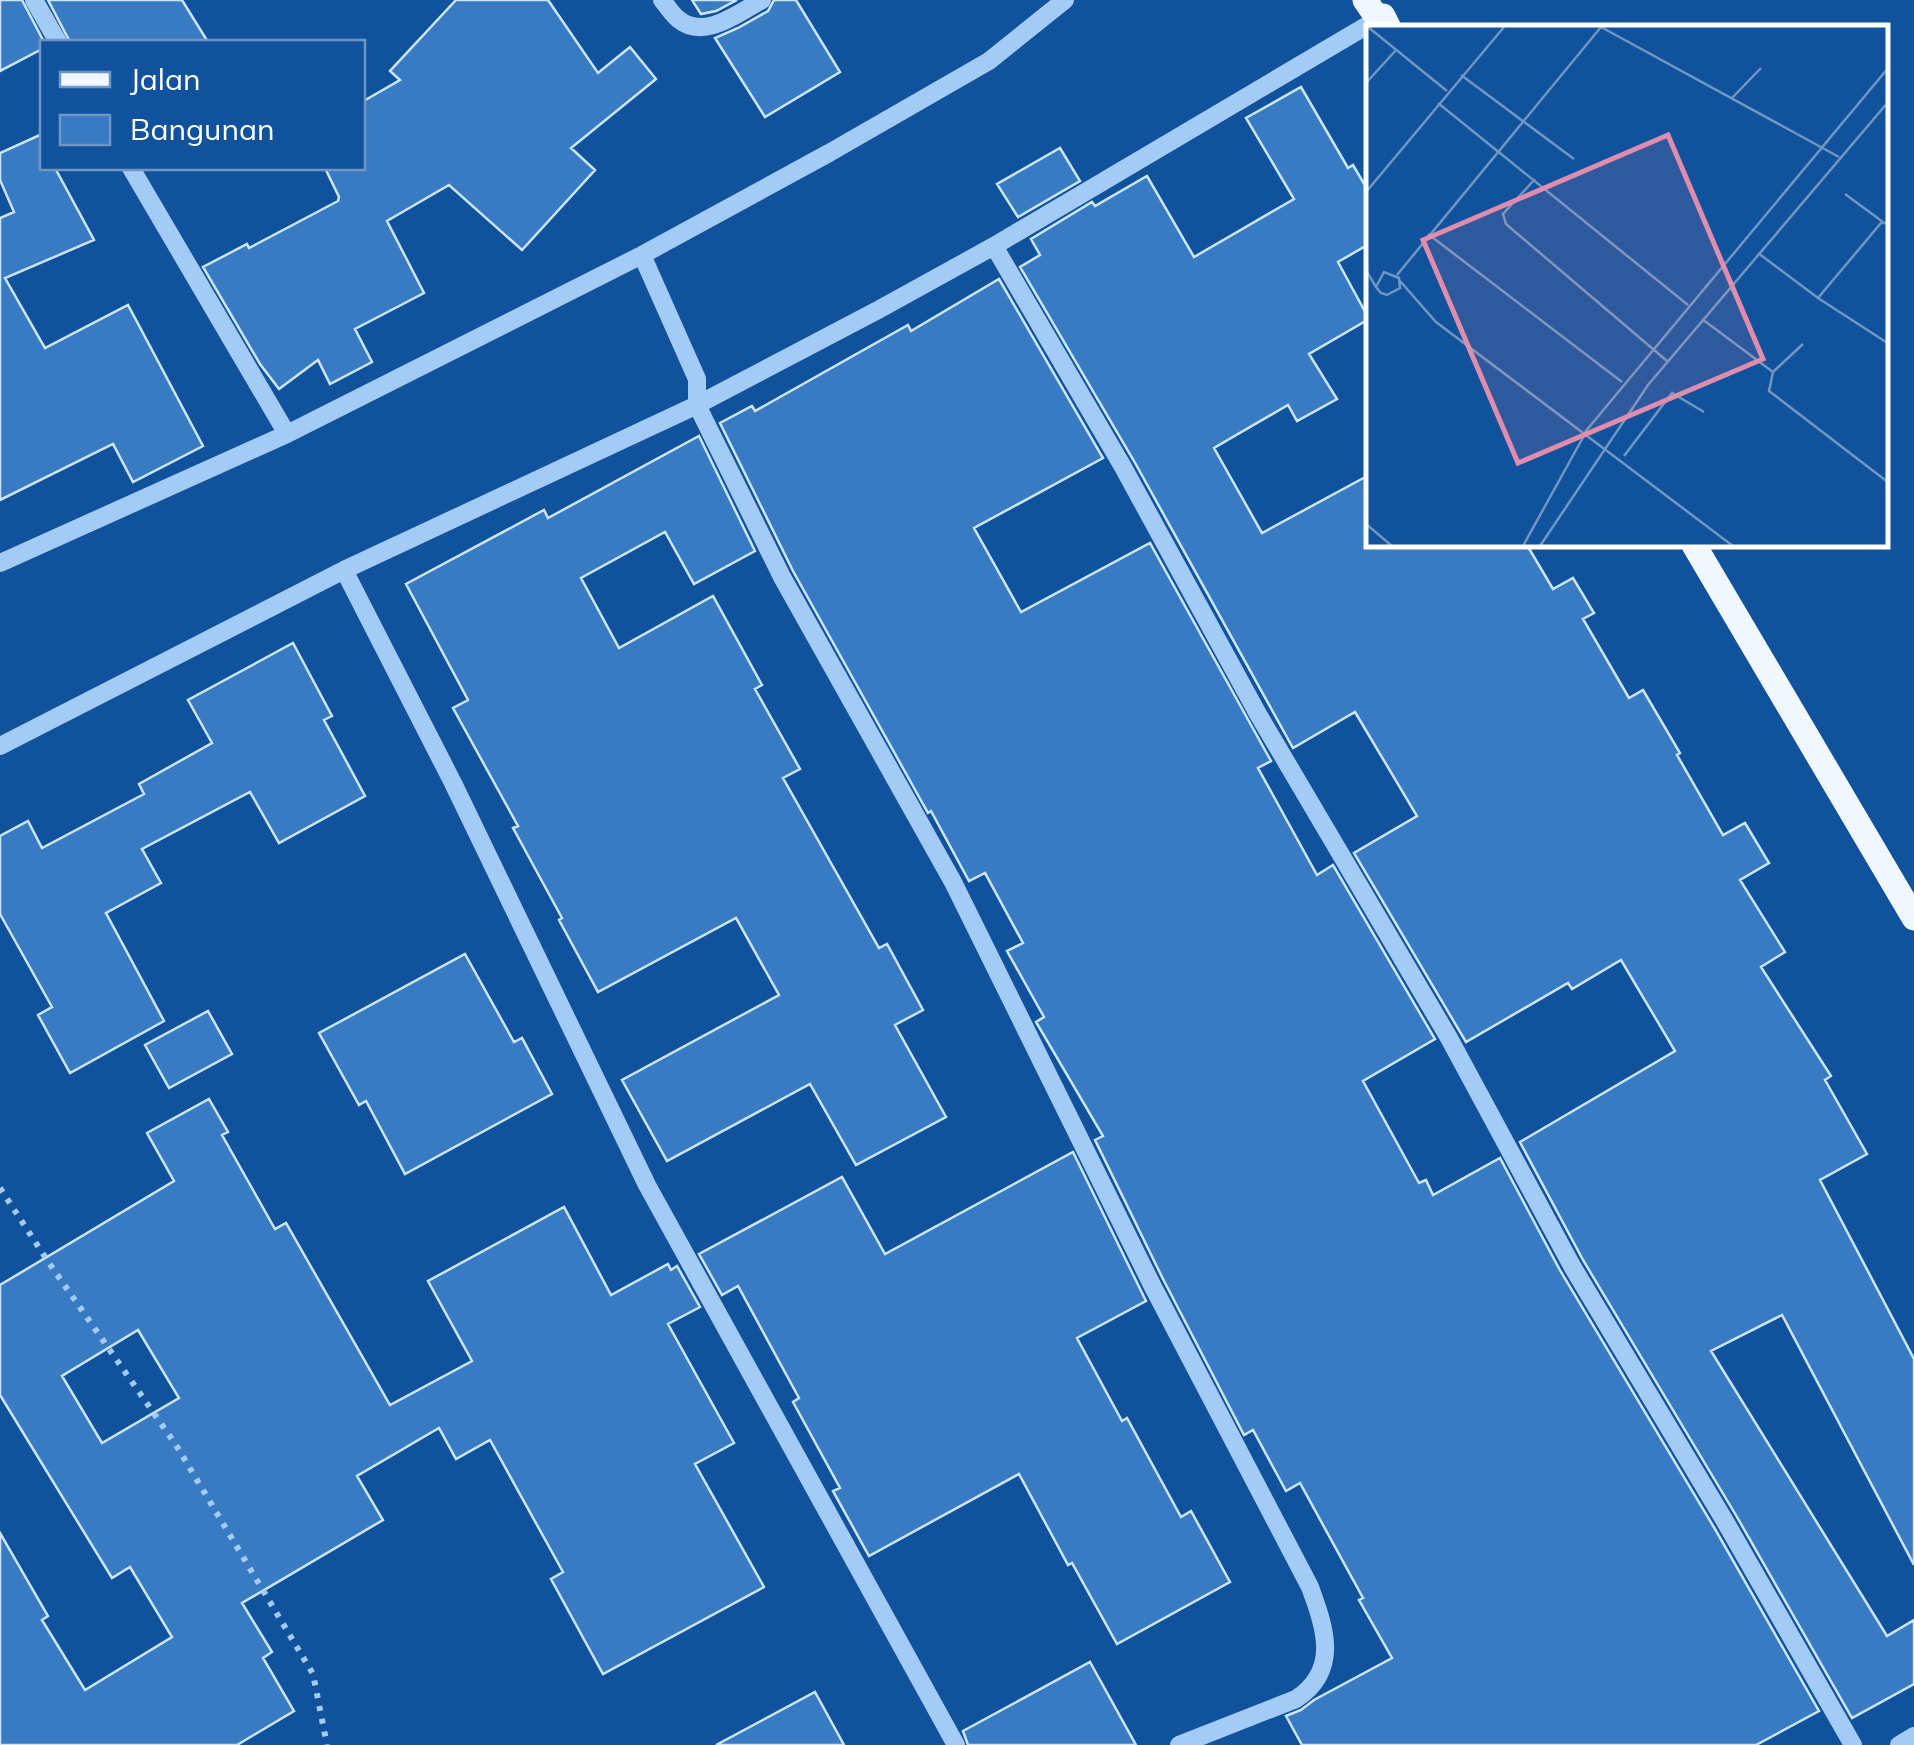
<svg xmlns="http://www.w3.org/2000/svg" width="1914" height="1745" font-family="Mulish,sans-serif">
<rect width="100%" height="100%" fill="#10529b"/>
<path fill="#397bc3" stroke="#cce5fe" stroke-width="2.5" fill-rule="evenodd" d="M0 0H22L44 42 42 49 0 71Z
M48 0H182L208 42H70Z
M456 0H548L598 73 630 47 656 79 571 148 595 170 522 250 449 185 387 221 424 293 355 329 372 362 330 384 318 360 279 389 260 364 203 267 247 244 249 248 338 201 339 197 325 168H362V102L400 80 390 71Z
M692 0H737L716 11 701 14Z
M774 0H796L840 72 765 117 715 38 738 28 768 11Z
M1301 87 1348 168 1353 165 1369 192V244L1338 262 1369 319 1309 354 1337 399 1297 421 1288 405 1214 448 1262 533 1369 475V545H1527L1553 589 1573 578 1594 613 1583 619 1629 698 1643 690 1680 753 1677 755 1723 835 1745 823 1769 863 1740 880 1785 952 1761 967 1831 1076 1825 1080 1867 1154 1820 1180 1914 1359V1565L1782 1315 1711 1351 1887 1636 1914 1620V1684L1852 1718 1737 1517 1583 1260 1522 1146 1520 1142 1675 1051 1621 960 1572 989 1568 983 1466 1042 1354 853 1417 816 1355 712 1293 748 1134 461 1020 267 1040 255 1031 239 1092 202 1095 206 1147 176 1194 257 1294 199 1246 118Z
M42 134V168H55L94 240 5 278 45 348 128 305 203 446 133 482 113 444 0 500V218L14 212 0 180V153Z
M1060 148 1080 181 1018 217 997 184Z
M999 279 1103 458 974 528 1021 612 1150 543 1271 761 1258 768 1317 875 1333 865 1435 1039 1363 1081 1419 1183 1426 1180 1433 1195 1500 1158 1561 1272 1715 1529 1819 1711 1756 1745H1302L1286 1716 1301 1710 1314 1700 1392 1658 1359 1600 1363 1598 1300 1483 1286 1491 1253 1430 1244 1435 1163 1279 1095 1140 1103 1136 1036 1022 1044 1017 1007 951 1023 943 985 873 969 881 931 811 928 813 793 571 720 423 752 406 755 411 908 325 911 331Z
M699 436 755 551 694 584 665 532 581 578 619 648 713 596 762 685 755 689 800 769 783 778 879 948 887 944 923 1010 895 1025 946 1117 856 1165 810 1084 667 1161 622 1080 779 995 736 918 598 992 559 920 562 918 513 828 518 826 453 708 468 700 406 584 544 510 548 518Z
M293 643 332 716 324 720 365 796 279 843 250 792 142 849 161 883 106 913 164 1021 70 1073 38 1015 52 1007 0 914V836L28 821 42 848 144 794 139 784 212 743 188 700Z
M465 954 514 1042 522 1038 552 1094 405 1174 366 1101 359 1105 319 1033Z
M208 1011 232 1054 169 1088 145 1045Z
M209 1099 228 1132 222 1135 275 1229 286 1223 390 1405 472 1361 428 1281 564 1207 611 1295 668 1264 671 1270 677 1266 700 1307 668 1324 734 1443 695 1464 764 1587 603 1674 551 1579 563 1572 490 1440 456 1459 439 1428 357 1476 383 1520 242 1603 272 1652 263 1658 294 1711 237 1745H0V1533L48 1616 42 1620 85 1690 172 1637 130 1567 112 1578 0 1395V1285L174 1181 147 1133ZM138 1330 179 1398 102 1443 62 1376Z
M1073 1152 1146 1301 1077 1338 1122 1421 1127 1418 1181 1517 1191 1511 1230 1582 1117 1644 1072 1563 1068 1565 1019 1474 869 1556 833 1491 840 1488 793 1402 799 1398 738 1286 722 1295 699 1254 842 1177 885 1254Z
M1090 1662 1136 1745H968L963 1731Z
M815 1692 844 1745H716Z"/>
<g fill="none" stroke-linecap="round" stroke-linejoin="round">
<path stroke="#a4cbf5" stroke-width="6" stroke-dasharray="5 8" stroke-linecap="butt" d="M0 1188 49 1263 176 1445 313 1674 327 1745"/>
<path stroke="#a4cbf5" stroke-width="18" d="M34 0 58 42
M662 0C667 6 672 14 678 19 704 41 738 13 762 0
M131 168 287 434
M994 246 1123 467 1258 714 1449 1038 1572 1266 1726 1523 1853 1745
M642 255 697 379V405L782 577 953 882 1152 1285 1310 1587C1325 1628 1340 1670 1296 1699L1179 1745
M0 563 287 434 642 255 829 153 989 61 1065 0
M344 570 453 783 647 1185 956 1745
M0 746 344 570 697 405 878 310 994 246 1383 16
M1899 1745 1914 1736"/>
<path stroke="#f1f7ff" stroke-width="25" d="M1365 0 1376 16H1383L1389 28
M1694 545 1914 918"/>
</g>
<g transform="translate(1366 25)">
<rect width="522" height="522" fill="#10529b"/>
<path fill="none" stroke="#7097c3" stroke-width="2.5" d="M2 2 81 66M95 50 208 134M0 58 30 25M365 74 395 43M72 78 322 280M169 154 137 189 140 199 301 336M0 167 138 2M479 169 517 197M523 198H515L452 273 523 319M62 209 256 357M392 228 452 273M0 245 4 252 10 262 15 268 21 270 34 263 33 253 18 247 10 262M31 250 235 2 473 132M34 256 70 297 367 521M336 294 407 347 403 366 523 458M407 347 437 319M219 407 523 42M258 431 306 368 338 387M0 499 26 521M157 521 220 407M174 521 282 360 523 76"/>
<path fill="#e08cad" fill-opacity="0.15" stroke="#e08cad" stroke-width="5" d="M302 110 397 334 152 438 57 215Z"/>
<rect width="522" height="522" fill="none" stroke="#fff" stroke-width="5"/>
</g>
<rect x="40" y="40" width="325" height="130" fill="#10529b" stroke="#7097c3" stroke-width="2.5"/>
<rect x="60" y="72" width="50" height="15" fill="#f1f7ff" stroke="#7097c3" stroke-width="2.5"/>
<text x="130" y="90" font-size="30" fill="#ffffff">Jalan</text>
<rect x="60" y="115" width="50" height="30" fill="#397bc3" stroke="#7097c3" stroke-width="2.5"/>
<text x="130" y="140" font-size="30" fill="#ffffff">Bangunan</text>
</svg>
